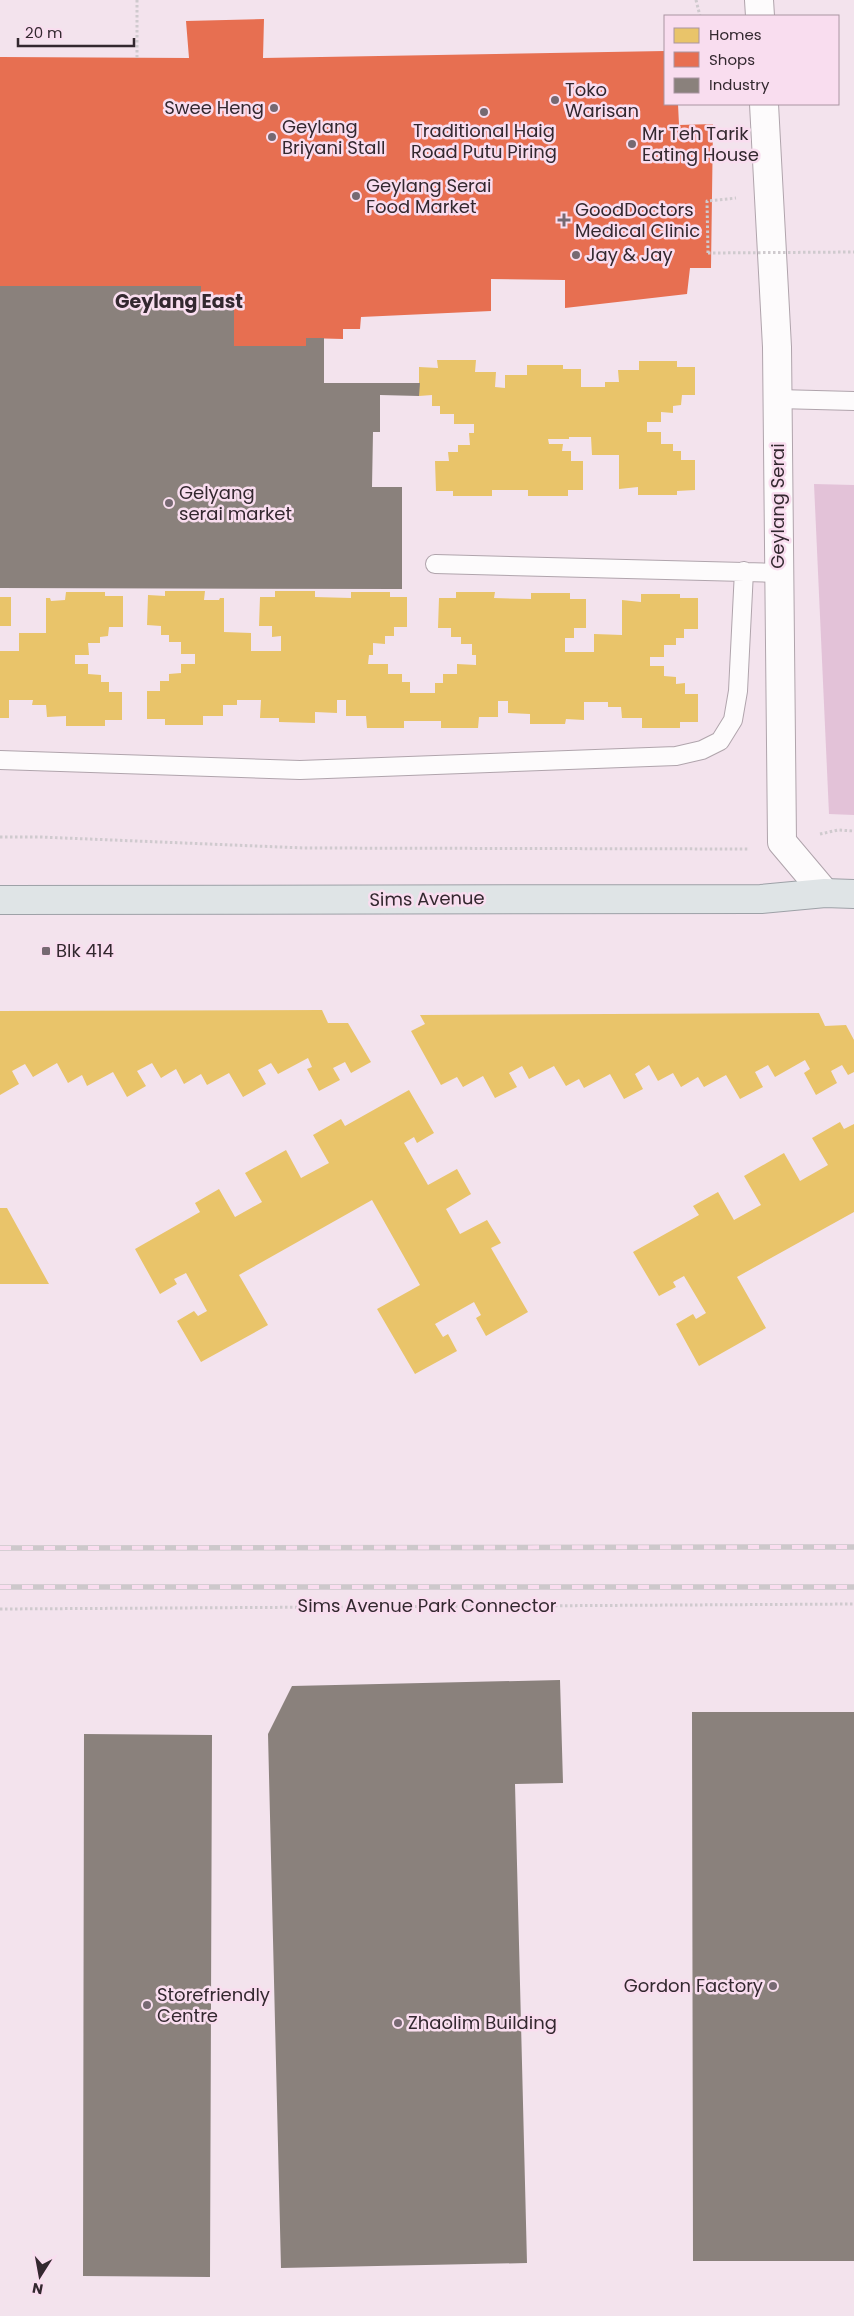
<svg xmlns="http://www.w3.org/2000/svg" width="854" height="2316" font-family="Poppins,sans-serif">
<rect width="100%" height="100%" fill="#f3e3ed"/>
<path fill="#e3c2d8" d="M814 484 854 485V815L829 814Z"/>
<path fill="#e9c46a" d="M437 360H476L475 372H496L495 387 505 388V375H527V365H563V369H581V387H605V382H619L618 370H639V361H677V367H695V395H682L681 405 673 406V413L661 412V422H647V432H661V444H673V451H681V460H695V490L677 491V495H638V487L619 489V455H592L591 437H569V439H548L549 444H563L562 451H571V461H583V490H568V496H528V490H492V496H453V491H436L435 461H449L448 452H458V445H470L469 433H474V424H454V414H440V406H432V395L419 396V367L438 368Z
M165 591H205L204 600H219L220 598H224V632L251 633V651H281V636L272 637V626H259L260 597H275V591H315V597L351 598V592H390V597H407V627H394V636H385V644L373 643V655H369L368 664H388V674H402V682H410V693H435V683H443V674H457V664L476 665V655H472V644H461V637H451V628H438L439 598H456V592H495L494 598 531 599V593H570V599H586V628H574V638H565V652H594V634L622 635V600L641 602V594H680V598H698V629H684V638H676V645H664V657H650V666H664V676L676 677V684L685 683V694H698V722H680V728H642V718H622L621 707H608V702H584V720L566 719 565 724H530V714L508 713V701H498V717H479L478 728H441V721H404V728H367L366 716H346V700H337V713L315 712V723L279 722V718H260L261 700H237V705H223V716H203V725H165V719H147V691H160V681H169V674L181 673V664H195V654H181V642H169V635H161V626L147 625 148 595 165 596Z
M66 592H105V596H123V627H109L108 636 100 637V643H88L89 655H75V664H88V674L101 675V682H109V692H122V720H105V726H66V716L47 717 46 705H32L33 700H9V718H0V651H19V633H46V598H50L51 601 65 600Z
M0 597H11V626H0Z
M322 1010 328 1023H348L371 1062 351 1073 345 1062 333 1068 340 1080 319 1091 307 1069 312 1067 308 1058 278 1074 271 1063 258 1070 266 1084 243 1097 229 1073 207 1085 201 1074 184 1084 176 1069 161 1078 152 1063 137 1071 146 1086 127 1097 113 1072 87 1086 82 1075 68 1083 57 1063 33 1077 25 1064 12 1071 19 1084 0 1095V1011Z
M819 1013 825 1026 846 1025 854 1040V1072L848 1075 842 1065 831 1071 837 1083 816 1095 804 1073 810 1069 805 1060 775 1077 768 1065 755 1072 763 1087 740 1099 726 1075 704 1087 698 1077 681 1087 673 1073 658 1081 649 1065 635 1074 643 1089 624 1099 610 1074 584 1088 579 1079 566 1086 554 1066 529 1079 522 1066 509 1073 517 1087 495 1098 483 1076 463 1087 457 1077 441 1085 411 1031 425 1024 420 1015Z
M409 1090 434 1133 417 1143 414 1137 404 1143 428 1185 457 1169 471 1194 446 1209 460 1234 487 1220 501 1243 491 1248 528 1312 486 1336 476 1318 481 1315 474 1302 435 1324 443 1337 448 1334 457 1351 415 1374 377 1309 420 1285 372 1200 239 1275 268 1325 201 1362 177 1321 194 1311 198 1316 207 1311 186 1273 174 1279 177 1284 160 1294 135 1249 200 1212 195 1203 219 1189 235 1217 262 1202 245 1173 286 1150 301 1178 329 1163 313 1135 341 1119 345 1126Z
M840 1122 844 1129 854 1124V1212L737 1277 766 1328 699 1366 676 1324 693 1314 696 1319 706 1313 684 1276 673 1282 676 1287 659 1296 633 1252 699 1215 693 1206 718 1192 734 1220 761 1205 744 1176 784 1153 800 1181 828 1165 812 1138Z
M0 1208H7L49 1284H0Z"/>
<path fill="#e76f51" d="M264 19 263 58 665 51V104H678L679 125 713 124 711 268H690L687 294 565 308V280L491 279V311L361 317 360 329H343V339L306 338V346H234V298H201V286H0V57L189 58 186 21Z"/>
<path fill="#8a817c" d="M0 286H201V298H234V346H306V338H324V383H420L419 396 380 395V432H373L372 487H402V589L0 588Z
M560 1680 563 1783 515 1784 527 2263 281 2268 268 1734 292 1686Z
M692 1712H854V2261H693Z
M84 1734 212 1735 210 2277 83 2276Z"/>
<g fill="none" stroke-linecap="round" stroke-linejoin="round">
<g stroke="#b0a4ac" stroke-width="20">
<path id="service" d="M778 399 854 401
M435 564 779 573
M0 760 300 770 676 756 702 750 720 741 733 720 738 691 744 571"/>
</g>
<g stroke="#b0a4ac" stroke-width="30">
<path id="minor" d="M759 0 760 16
M764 104 777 347 782 842 825 893"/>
</g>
<g stroke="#9da1a7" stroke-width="30">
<path id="primary" d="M0 900 761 899 825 893 854 894"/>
</g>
<path stroke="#cfcace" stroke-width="3" stroke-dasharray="2.5 2.5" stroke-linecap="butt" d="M137 0V58
M696 0 700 16
M708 253 707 201 736 198
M820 834 838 830 854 831
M0 837H40L304 848 748 849
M0 1609 854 1604"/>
<use href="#service" stroke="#fdfbfc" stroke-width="18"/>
<use href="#minor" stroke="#fdfbfc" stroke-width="28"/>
<use href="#primary" stroke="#dfe4e6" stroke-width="28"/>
<g stroke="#cdc8cb" stroke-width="5.5">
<path id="rail" d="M0 1548 854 1547
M0 1587H854"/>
</g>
<use href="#rail" stroke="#f9ddef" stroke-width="4" stroke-dasharray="11" stroke-linecap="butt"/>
<path stroke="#cfcace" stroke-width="3" stroke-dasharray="2.5 2.5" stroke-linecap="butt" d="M708 253 854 252"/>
</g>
<g fill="#766972" stroke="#f9ddef" stroke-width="2">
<circle cx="555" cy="100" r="5"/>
<circle cx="274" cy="108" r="5"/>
<circle cx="484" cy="112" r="5"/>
<circle cx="272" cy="137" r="5"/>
<circle cx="632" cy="144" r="5"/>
<circle cx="356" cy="196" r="5"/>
<path d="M561.5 212.5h5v5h5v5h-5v5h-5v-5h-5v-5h5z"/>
<circle cx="576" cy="255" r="5"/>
<circle cx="169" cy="503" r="5"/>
<rect x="41" y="946" width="10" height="10" rx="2.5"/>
<circle cx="773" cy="1986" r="5"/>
<circle cx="147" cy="2005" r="5"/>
<circle cx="398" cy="2023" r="5"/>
</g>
<g text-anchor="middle" stroke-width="5" stroke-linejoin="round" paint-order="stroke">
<g font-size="18" fill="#33282f" stroke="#f9ddef" text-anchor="start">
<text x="565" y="96">Toko<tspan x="565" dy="21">Warisan</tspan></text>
<text x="264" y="114" text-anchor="end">Swee Heng</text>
<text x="282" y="133">Geylang<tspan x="282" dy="21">Briyani Stall</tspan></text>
<text x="484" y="137" text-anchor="middle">Traditional Haig<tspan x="484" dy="21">Road Putu Piring</tspan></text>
<text x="642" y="140">Mr Teh Tarik<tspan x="642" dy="21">Eating House</tspan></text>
<text x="366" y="192">Geylang Serai<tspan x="366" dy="21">Food Market</tspan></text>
<text x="575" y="216">GoodDoctors<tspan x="575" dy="21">Medical Clinic</tspan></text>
<text x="586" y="261">Jay &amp; Jay</text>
<text x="179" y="499">Gelyang<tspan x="179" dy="21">serai market</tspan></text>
<text x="56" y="957">Blk 414</text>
<text x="763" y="1992" text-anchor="end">Gordon Factory</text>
<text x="157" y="2001">Storefriendly<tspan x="157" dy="21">Centre</tspan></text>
<text x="408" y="2029">Zhaolim Building</text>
</g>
<g font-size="18" fill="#33282f" stroke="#f9ddef">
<text transform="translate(778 506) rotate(-90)" y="6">Geylang Serai</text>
<text transform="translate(427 899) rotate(-1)" y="6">Sims Avenue</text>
<text x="427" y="1612">Sims Avenue Park Connector</text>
</g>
<g font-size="19" font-weight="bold" fill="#33282f" stroke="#f9ddef">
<text x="179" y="308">Geylang East</text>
</g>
</g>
<rect x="664" y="15" width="175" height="90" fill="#f9ddef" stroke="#aa95a2"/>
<rect x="674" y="28" width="25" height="15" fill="#e9c46a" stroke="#aa95a2"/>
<text x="709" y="40" font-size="15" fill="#33282f">Homes</text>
<rect x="674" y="52" width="25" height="15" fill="#e76f51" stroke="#aa95a2"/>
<text x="709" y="65" font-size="15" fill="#33282f">Shops</text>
<rect x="674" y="78" width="25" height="15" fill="#8a817c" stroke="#aa95a2"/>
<text x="709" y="90" font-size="15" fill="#33282f">Industry</text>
<g transform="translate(40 2276) rotate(191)" stroke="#f9ddef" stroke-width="4" paint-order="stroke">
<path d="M0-4L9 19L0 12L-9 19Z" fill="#33282f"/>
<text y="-8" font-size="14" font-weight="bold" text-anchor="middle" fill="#33282f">N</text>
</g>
<path d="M18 38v8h116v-8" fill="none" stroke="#33282f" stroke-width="2.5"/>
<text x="25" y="38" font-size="15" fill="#33282f" stroke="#f9ddef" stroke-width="4" paint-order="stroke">20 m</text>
</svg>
